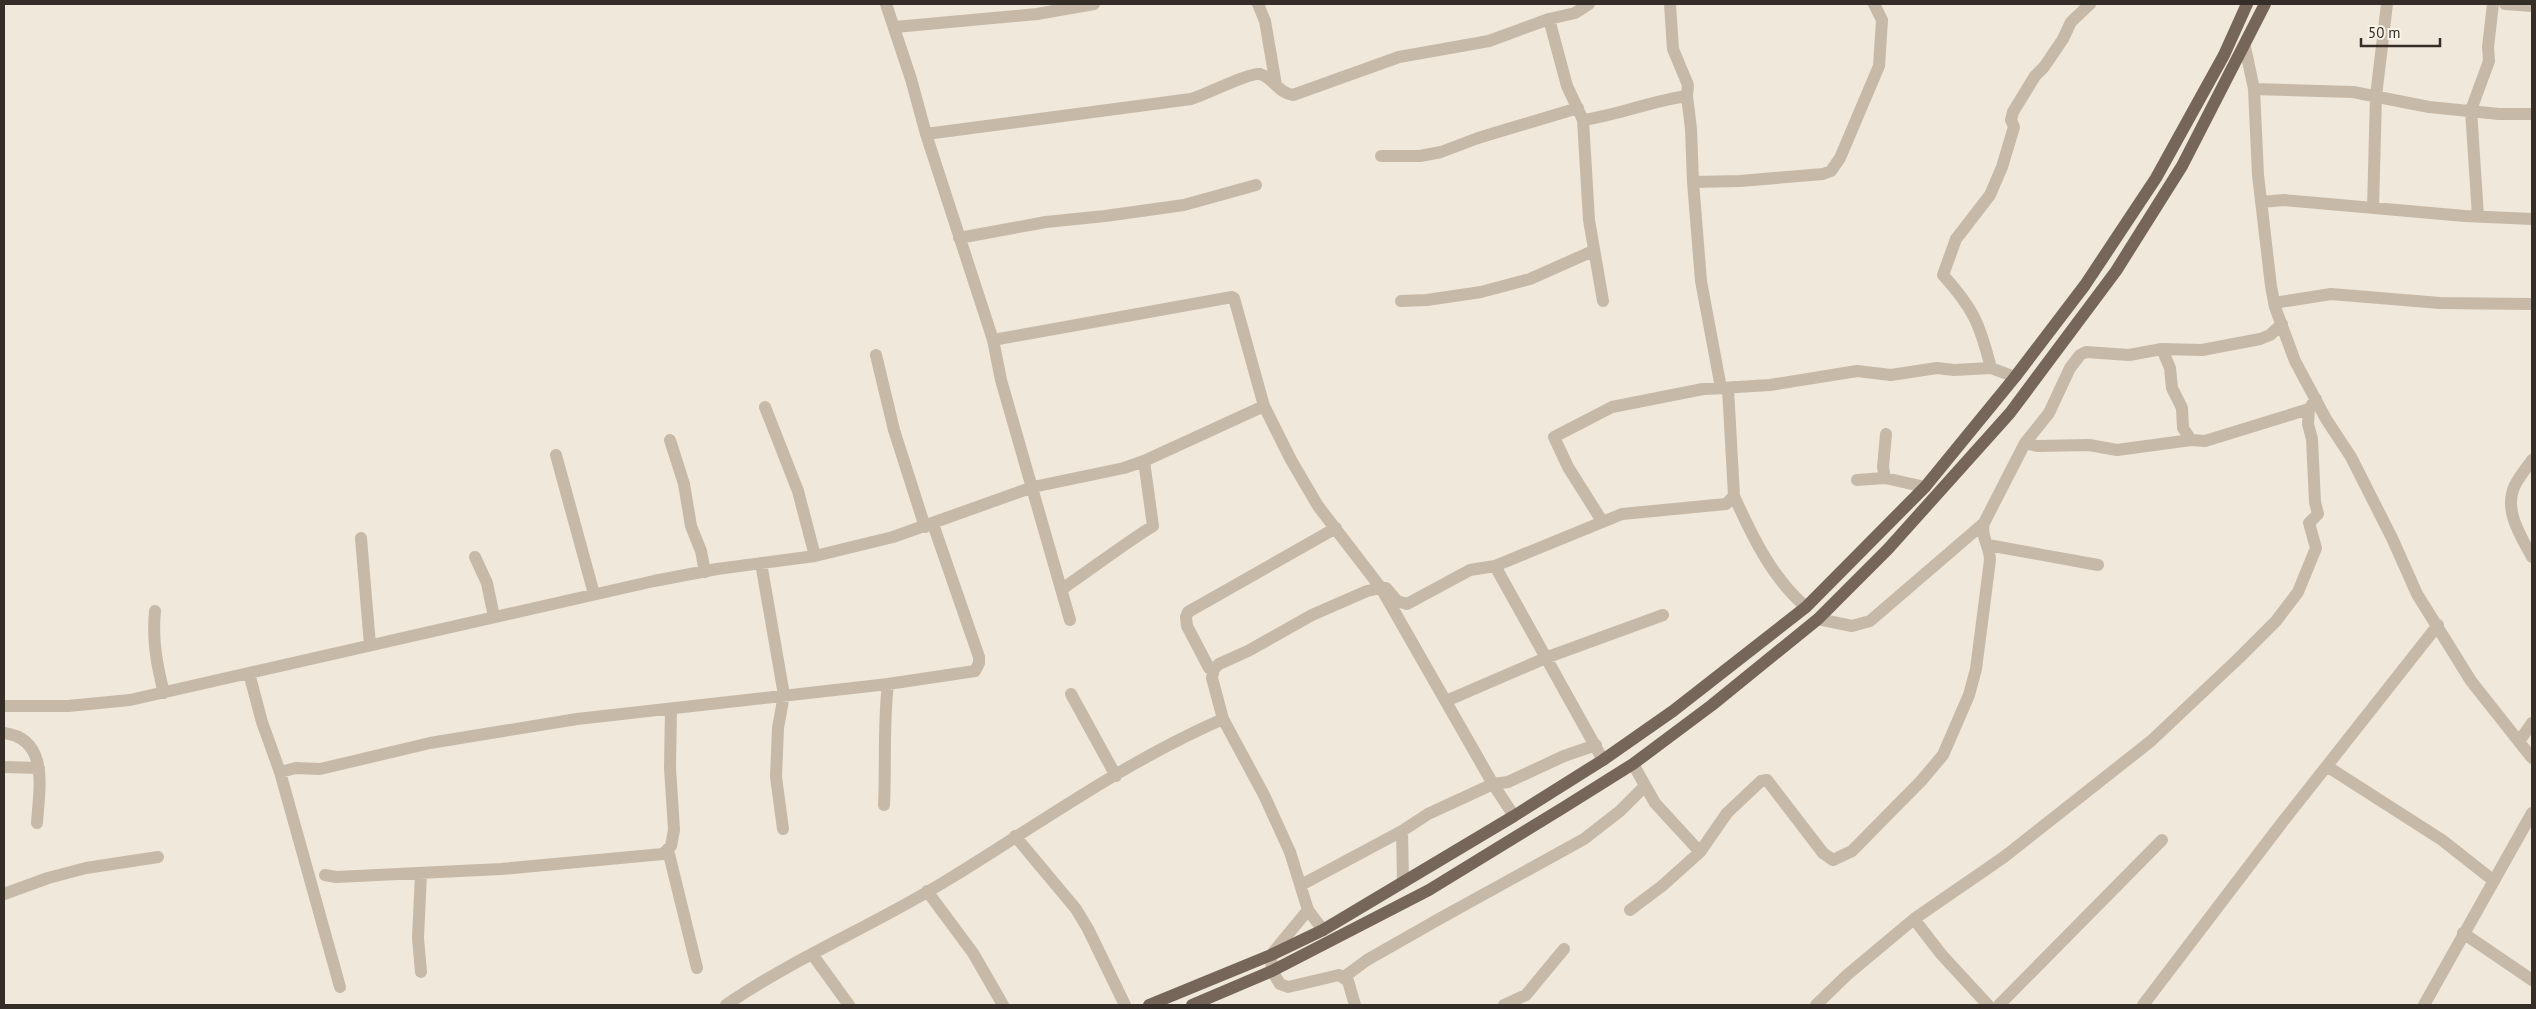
<svg xmlns="http://www.w3.org/2000/svg" width="2536" height="1009" font-family="'PT Sans',sans-serif">
<rect width="100%" height="100%" fill="#f0e8db"/>
<g fill="none" stroke-linecap="round" stroke-linejoin="round">
<path stroke="#c7b9a8" stroke-width="12" d="M886 4 911 79 926 134 993 340 1001 380 1070 620
M1258 4 1265 21 1276 85
M1670 4 1673 49 1688 85 1687 96 1691 129 1693 182 1701 281 1721 388 1770 385 1857 371 1891 375 1937 368 1954 370 1991 368 2015 377
M2505 4 2532 6
M1549 19 1567 86 1583 120 1589 220 1603 301
M895 27 1037 14 1094 4
M2245 47 2254 89 2258 175 2271 286 2275 307 2295 361 2326 419 2351 457 2392 538 2417 594 2471 681 2532 758
M2254 89 2353 92 2429 107 2499 114H2532
M1583 120C1618 115 1651 101 1687 96
M926 134 1191 99C1205 95 1250 72 1260 74 1274 78 1278 93 1293 95L1399 57 1489 41 1549 19 1575 13 1589 4
M1381 156H1420L1441 152 1478 138 1578 108
M1693 182 1740 181 1823 174 1831 171 1840 158 1879 66 1882 20 1874 4
M2261 202 2284 200 2465 216 2532 219
M2373 208 2376 96 2387 4
M2478 216 2471 110 2489 61 2488 47 2493 4
M959 238 1046 222 1105 216 1184 205 1256 185
M1401 301 1427 300 1481 292 1530 279 1593 251
M2274 303 2331 294 2440 303 2532 304
M993 340 1232 297 1234 298 1264 406 1291 460 1318 506 1381 588 1367 591 1312 615 1248 651 1219 664 1214 669 1212 678 1223 719 1264 795 1290 852 1308 910 1323 930
M2162 349 2170 368 2172 388 2182 408 2183 428 2191 440 2205 441 2309 409
M876 355 894 430 925 527
M1991 368C1980 325 1974 309 1943 275L1956 239 1990 195 2002 167 2014 127 2011 120 2013 112 2035 76 2044 67 2063 39 2071 22 2090 4
M765 407 798 491 815 556
M670 440 684 484 691 526 701 551 705 572
M2025 443 2037 446 2089 445 2117 450 2191 440
M556 455 594 594
M2532 460C2526 469 2516 480 2513 490 2505 513 2522 538 2532 557
M1885 478 1883 467 1886 434
M1857 480 1885 478 1925 487
M1734 496C1752 536 1772 578 1806 607
M361 538 370 645
M1988 545 2098 565
M475 557 487 583 494 617
M761 563 784 695 778 728 776 777 783 829
M1495 566 1603 760
M1062 589C1093 568 1121 546 1153 526L1144 461
M155 611C152 640 157 666 164 693
M1818 619 1852 626 1870 621 1984 523
M1214 669 1209 668 1187 626 1186 617 1188 612 1336 528
M249 673 262 722 280 772 340 987
M1071 694 1116 776
M1446 701 1548 657 1663 615
M4 706H68L130 700 654 581 717 569 815 556 893 537 1033 487 1124 468 1144 461 1264 406
M4 733C50 739 39 790 37 823
M2520 740 2532 723
M4 767 39 768
M2328 767 2442 840 2494 881
M280 772 296 768 320 769 430 743 577 719 888 684 975 671 979 663V657L933 524
M884 805C886 764 883 725 888 684
M1514 816 1493 784 1381 588H1386L1397 601 1407 604 1470 570 1495 566 1622 514 1726 504 1734 496 1728 388 1703 389 1612 407 1554 437 1568 467 1602 521
M1015 836 1076 909 1088 929 1125 1005
M668 850 697 968
M1700 852 1727 813 1761 781 1767 780 1823 853 1833 860 1852 851 1921 781 1943 755 1969 695 1976 669 1990 560C1990 547 1980 535 1984 523L2025 443 2049 413 2070 368 2080 355 2086 352 2129 355 2162 349 2202 350 2260 339 2270 335 2282 324
M421 873 418 938 421 972
M325 875 336 877 501 869 663 854 671 846 674 830 670 768 671 709
M1403 881 1402 831 1428 814 1493 784 1508 782 1564 756 1596 745
M1301 885 1402 831
M927 891 973 953 1003 1005
M4 894 48 878 86 868 158 857
M1308 910 1271 955 1272 971 1280 984 1288 987 1339 975 1348 981 1355 1005
M1630 910 1662 886 1700 852 1655 803 1633 764
M1914 919 1941 954 1988 1005
M2463 933 2532 980
M812 954 849 1005
M1344 977 1367 960 1439 919 1584 839 1620 811 1644 787
M726 1005C796 957 877 924 949 879 1039 824 1126 761 1223 719
M1504 1005 1526 995 1564 949
M1816 1005 1847 975 1914 919 2004 857 2151 741 2239 658 2276 621 2298 592 2316 548 2309 523 2318 514 2315 502 2312 439 2308 424 2309 409 2316 399
M1999 1005 2162 840
M2143 1005 2281 824 2438 625
M2424 1005 2532 813"/>
<path stroke="#76665a" stroke-width="12" d="M1149 1005 1271 955 1323 930 1514 816 1603 760 1673 711 1806 607 1925 487 2015 377 2085 285 2156 178 2224 55 2247 4
M1192 1005 1272 971 1429 890 1566 806 1633 764 1712 705 1818 619 1888 549 2010 413 2116 271 2182 166 2265 4"/>
</g>
<rect width="2536" height="1009" fill="none" stroke="#352d28" stroke-width="10"/>
<path d="M2361 38v8h79v-8" fill="none" stroke="#352d28" stroke-width="2.5"/>
<text x="2368" y="38" font-size="15" fill="#352d28" stroke="#f8f2e7" stroke-width="4" paint-order="stroke">50 m</text>
</svg>
